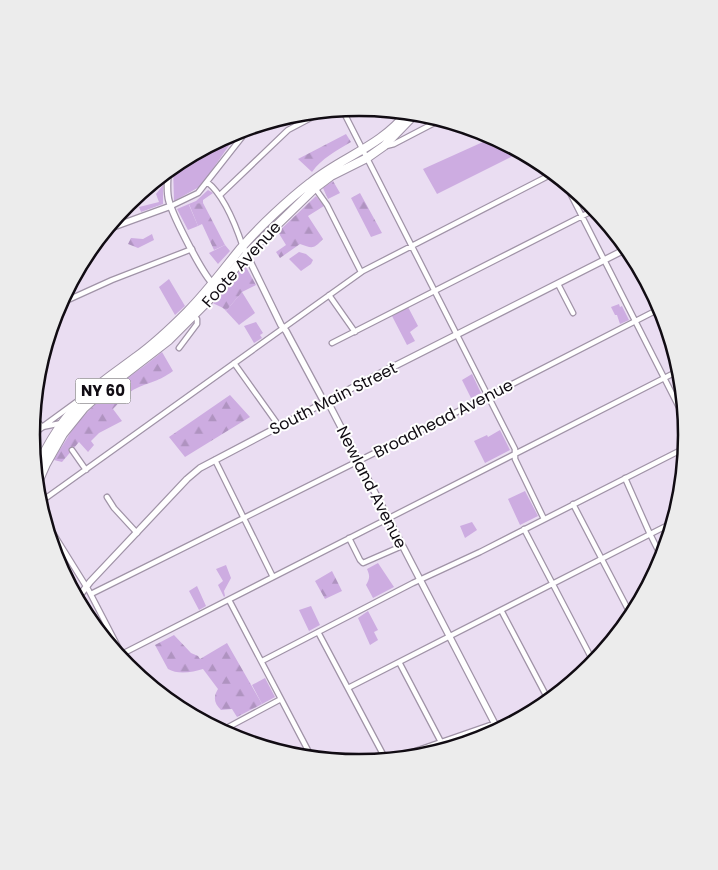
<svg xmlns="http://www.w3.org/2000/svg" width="718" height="870" font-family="Poppins,sans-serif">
<defs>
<pattern id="forest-firs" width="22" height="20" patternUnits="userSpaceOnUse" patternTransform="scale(1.25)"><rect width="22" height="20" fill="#cdace1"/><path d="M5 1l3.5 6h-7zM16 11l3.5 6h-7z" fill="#af93c0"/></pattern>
</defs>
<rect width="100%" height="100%" fill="#eaddf2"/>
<path fill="#cdace1" d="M239 131 201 186 174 201 173 166Z
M494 137 517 150 519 153 437 194 423 169Z
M163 185V204L141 212 139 207 159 202 156 194Z
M208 190 213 193 203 200V203L189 205 198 226 188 230 177 209 196 201Z
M225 245 230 251 218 264 209 253Z
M299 252 306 254 313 260 311 264 301 271 289 259Z
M169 279 185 306 175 315 159 287Z
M242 292 255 313 239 325 226 311Z
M619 304 620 307 622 306 629 320 620 324 617 315H615L611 307Z
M408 307 418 326 410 332 415 341 407 345 392 316Z
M256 322 263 333 260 335 262 338 254 343 244 326Z
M472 374 481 393 471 398 462 380Z
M500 430 510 450 485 463 474 441 487 435 488 437Z
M525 491 538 516 520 525 508 499Z
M472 522 477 530 465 538 460 526Z
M378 563 394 587 373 598 366 585C370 578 370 576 367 569Z
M226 565 231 578 224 591 225 596 224 597 218 585 223 581 216 569Z
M197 586 206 606 199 610 189 591Z
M311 606 320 625 309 631 299 610Z
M368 611 378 630 374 632 378 640 370 645 358 618Z
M265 678 275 697 262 704 252 685Z"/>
<path fill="url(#forest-firs)" d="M346 134 351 142C336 151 322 158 312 172L298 159Z
M333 181 340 193 328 199 323 188Z
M360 193 382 233 371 237 351 198Z
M316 196 324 206 308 216 323 239C313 250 312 248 300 244L280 258 276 252 286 245 278 232Z
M203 203 225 245 214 250 203 226 202 224 198 226 189 204Z
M152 234 154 240 138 248 128 244 131 238 143 239Z
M243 266 246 267 256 285 242 292 226 311C222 306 217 306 213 303Z
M162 352 173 371C158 382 152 381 137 388 127 392 120 402 113 409L122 421 99 433 91 441 94 445 88 452 79 442 62 462 54 460C57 453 62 447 66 440 88 402 129 379 162 352Z
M230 395 250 417 185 457 169 437Z
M332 571 342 591 325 599 315 581Z
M174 635 191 653 198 656 200 659 227 643 262 704 237 717 232 709 221 710C214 703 213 697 218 689L203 669C193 672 178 675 168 669L155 645Z"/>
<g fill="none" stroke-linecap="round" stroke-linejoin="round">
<g stroke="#a093a7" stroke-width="7">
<path id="street" d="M342 109 515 449V459L544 519
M386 146 394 144 442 119
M564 181 685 419
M207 182C224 195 236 226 243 247
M315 188 327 205 361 272
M220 195 288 130 324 111
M171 206 198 193 242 137 247 128
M558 284 573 313
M329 295 355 332
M59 304 112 280 192 249
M332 343 596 209
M179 348 197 324V319L193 315
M234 363 279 426
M33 416 42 427
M42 427 79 400
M42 427 62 423
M72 450 86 470
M215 460 273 577
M625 478 649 532 662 558
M107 497 114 508 137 533
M39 503 363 271 554 173
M573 504 632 617
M43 517 89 591 129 668
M524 529 594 663
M349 538 360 560 363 563 402 546
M91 594 487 397 661 308
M229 600 312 758
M501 610 549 701
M318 632 386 760
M118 656 680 370
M262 661 413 583 480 552 685 448
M399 662 441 742
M348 688 674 522
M221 731 281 699"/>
</g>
<g stroke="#a093a7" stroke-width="8">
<path id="secondary" d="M168 170C168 180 166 191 169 201 173 216 203 276 215 286
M105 230 171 206
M243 247 281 325 286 331 322 398 330 406 498 730
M31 435 42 427
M77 599 90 582 187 479 200 468 371 378 628 248
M391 760 489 726 513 722"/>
</g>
<g stroke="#a093a7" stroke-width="10">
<path id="highway" d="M35 472C47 444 62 419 85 397 100 382 119 370 136 357 154 344 171 328 187 312 207 292 223 270 241 248 259 227 288 200 310 183 343 156 379 148 408 112
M36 487 46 464 63 434 84 408 103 391 169 340 208 301 246 255 315 188 331 176 367 158 384 146 416 113"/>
</g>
<use href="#street" stroke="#fff" stroke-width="4.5"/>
<use href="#secondary" stroke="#fff" stroke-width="5.5"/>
<use href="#highway" stroke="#fff" stroke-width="8"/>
</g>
<g text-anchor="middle" stroke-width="4" stroke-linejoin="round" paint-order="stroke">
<rect fill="#fff" stroke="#58555a" stroke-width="1" x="75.5" y="378.5" width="55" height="25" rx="4"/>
<g font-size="15" font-weight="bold" fill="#110c13">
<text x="103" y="396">NY 60</text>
</g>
<g font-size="16" fill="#110c13" stroke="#fff">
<text transform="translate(241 264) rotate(-48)" y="6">Foote Avenue</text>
<text transform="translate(333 398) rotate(-27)" y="6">South Main Street</text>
<text transform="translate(443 418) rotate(-27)" y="6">Broadhead Avenue</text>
<text transform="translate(372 487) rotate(63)" y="6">Newland Avenue</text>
</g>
</g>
<path d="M0 0H718V870H0ZM40 435a319 319 0 1 1 638 0a319 319 0 1 1-638 0Z" fill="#ececec" fill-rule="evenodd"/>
<path fill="none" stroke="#110c13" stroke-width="2.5" d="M40 435a319 319 0 1 1 638 0a319 319 0 1 1-638 0Z"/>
</svg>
